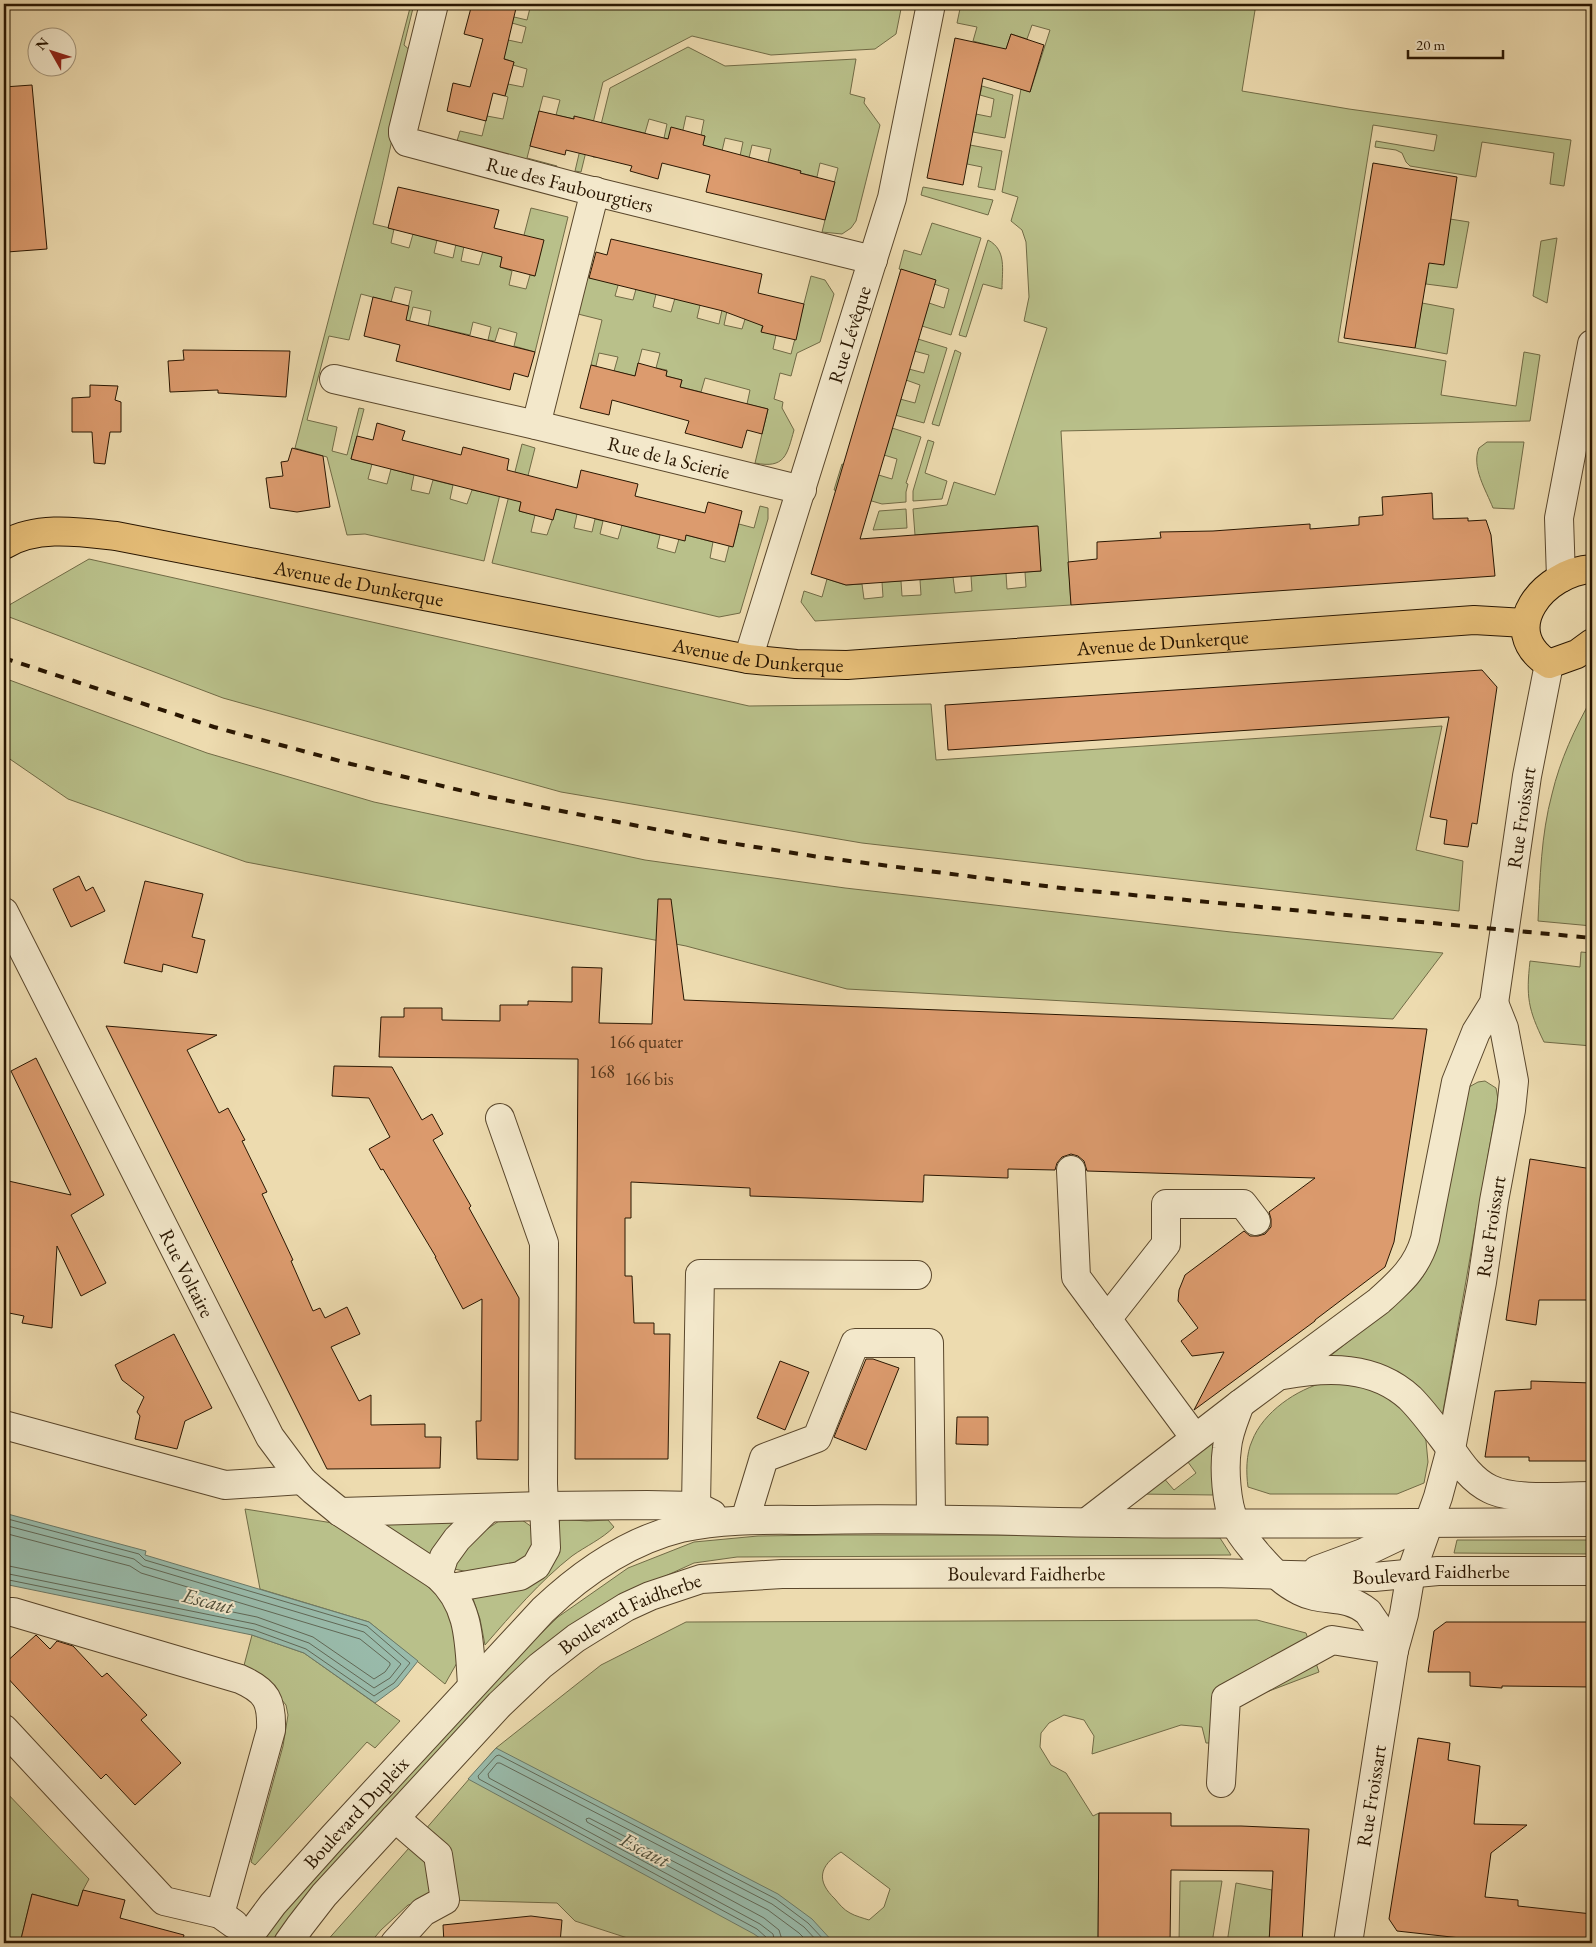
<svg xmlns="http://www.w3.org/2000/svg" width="1596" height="1947" font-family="'EB Garamond',serif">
<rect width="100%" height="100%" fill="#eddbaf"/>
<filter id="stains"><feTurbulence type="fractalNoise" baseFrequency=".004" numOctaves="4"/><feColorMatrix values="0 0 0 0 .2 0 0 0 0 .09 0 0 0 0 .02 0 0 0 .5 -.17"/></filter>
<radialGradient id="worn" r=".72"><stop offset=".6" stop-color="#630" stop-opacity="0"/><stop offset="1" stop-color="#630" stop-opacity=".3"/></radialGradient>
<path fill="#b9c08a" stroke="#716b46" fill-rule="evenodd" d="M411 4H414L404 45 412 52C398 109 387 166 373 224L394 229 391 243 409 248 413 234 437 240 434 253 453 258 456 244 464 246 461 261 479 265 483 251 503 256 500 267 512 271 509 285 526 289 530 275 535 276 524 235 531 208 568 217 535 352 514 346 517 333 499 328 495 341 488 340 491 327 473 322 470 335 434 327H428L431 311 413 307 409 323 405 322 412 291 395 287 391 302 361 294 349 340 329 336 307 420 337 427 332 451 347 455 359 408 364 409 351 459 372 464 368 479 387 484 391 469 414 475 411 490 429 494 433 480 453 485 450 499 467 504 472 490 482 492 501 490 484 561 365 534 347 535 327 457 295 448Z
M531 4H902L896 34 875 49 771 55 692 36 603 82 581 172 575 171 587 120 574 117V119L556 115 560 100 543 96 527 158 557 166 555 172 457 141 460 131 482 136 487 116 503 119 508 97 505 96 508 84 523 87 527 69 513 65 514 62 502 58 508 40 522 43 526 27 512 23 514 17 527 20Z
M961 4H1256L1242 91 1349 109 1571 140 1564 186 1550 184 1554 153 1482 142 1476 177 1410 166 1406 162 1402 153 1396 150 1375 147 1376 141 1434 151 1437 135 1373 125 1338 342 1446 361 1441 395 1516 406 1524 352 1540 355 1530 421 1061 431 1071 605 815 621 801 602 804 591 822 597 827 579 846 585 862 584 864 599 883 597 882 582 901 581 902 596 921 595 920 580 953 577 955 593 972 591 971 576 1006 573 1007 589 1026 587 1025 572 1041 571 1037 526 915 535 913 509 947 505 954 482 995 495 1047 328 1024 321 1029 297 1026 242 1022 230 1011 221 1018 197 1002 192 1021 89 1030 92 1050 30 1032 25 1027 39 1011 34 1006 50 973 41 977 27 957 23Z
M688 47 725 66 856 59 850 94 865 98 864 103 880 125 856 221 851 228 842 234 822 232 838 168 820 163 817 177 800 173 801 171 768 162 771 149 752 145 749 158 740 156 743 142 725 138 722 151 702 146 705 136 701 135 704 120 686 116 683 130 668 139 664 138 667 124 649 119 645 133 625 129 596 157H593L610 88Z
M982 86 1013 95 1005 138 973 132 976 114 991 117 994 99 980 95Z
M970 145 1002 151 995 190 978 187 982 167 967 164Z
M923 187 993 200 988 215 921 195Z
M1450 219 1469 222 1457 288 1426 284 1428 263Z
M932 223 981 238 951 335 922 326 929 303 944 308 949 289 934 284 935 280 899 269 904 250 921 255Z
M1557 238 1547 303 1533 296 1541 241Z
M988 240C1007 250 1002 270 1002 289L983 284 966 337 959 335Z
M811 276 825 280 834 294 820 342 797 353 791 376 780 373 774 399 783 402 782 408 794 430C787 455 785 469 755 463L768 409 747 404 750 390 705 378 701 392 680 387 682 380 666 376 667 370 656 368 660 353 642 349 635 376 614 371 618 357 599 353 596 366 591 365 602 320 578 314 587 277 619 282 615 296 633 300 636 289 656 294 653 307 671 312 675 298 700 305 697 318 719 324 722 310 727 311 724 325 742 329 746 316 764 321 761 331 776 335 773 349 791 354Z
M1422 303 1454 309 1447 354 1415 348Z
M918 339 947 348 924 423 895 415 900 399 915 403 920 385 906 380 909 369 924 373 929 355 914 351Z
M955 350 961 353 939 426 932 424Z
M892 428 921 437 906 483 908 484 906 492V502L882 504 834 490 842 464 892 479 897 459 884 455Z
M928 440 934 442 925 473 947 481 942 499 913 501V491Z
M1487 442H1524L1514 509 1493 508C1486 490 1471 467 1479 448Z
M522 444 535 448 519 511 535 515 531 532 547 535 556 509 577 514 574 528 592 532 595 519 603 521 600 534 618 539 622 525 660 535 657 548 675 553 679 539 686 535 713 542 710 558 725 562 729 546H733L739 524 754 528 760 506 768 508V519L740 613 719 617 492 563Z
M906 509 907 528 873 530 879 511Z
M89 559 749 706 931 704 936 760 1442 726 1416 850 1463 861 1459 911 862 843 561 792 223 698 4 615V608Z
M4 678 207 753 374 802 645 860 845 888 1231 932 1443 953 1393 1019 847 989 686 946 246 862 68 799 4 755Z
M1592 698V926L1538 921C1540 878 1541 835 1552 794 1560 760 1575 728 1592 698Z
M1581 952 1592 953V1046L1544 1042C1528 1009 1526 997 1530 961L1580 967Z
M1485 1081 1496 1088 1498 1099 1442 1417 1329 1357 1411 1291C1423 1279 1430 1266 1435 1250L1469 1087 1478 1082Z
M1326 1382H1352L1387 1393 1422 1429 1426 1441 1428 1462 1424 1483 1397 1494H1270L1248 1487C1246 1473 1246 1454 1252 1441 1263 1412 1297 1389 1326 1382Z
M1214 1436 1213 1495 1138 1494 1162 1476 1174 1490 1196 1473 1185 1458Z
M245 1509 339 1524 429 1583 453 1606 458 1661 445 1684 369 1622 260 1589Z
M560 1519 587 1521 608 1520 614 1527C602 1539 586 1546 572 1556 540 1581 512 1614 485 1645L480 1619 470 1590 553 1558Z
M371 1520 459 1521 434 1569Z
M522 1520 532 1527 537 1542 530 1560 473 1573 445 1567 462 1546 499 1521Z
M829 1535H1109L1220 1538 1231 1555 737 1557 694 1563 604 1604 569 1628 275 1943H259L314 1876 503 1670 558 1617 628 1568 694 1542 758 1536Z
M1457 1540H1592V1554L1454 1553Z
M1257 1620 1306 1633 1319 1672 1235 1704 1234 1743H1206L1202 1727 1181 1725 1092 1754 1094 1736 1084 1720 1064 1715 1049 1723 1041 1733 1040 1747 1051 1765 1066 1773 1093 1816 1099 1813 1098 1943H643L575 1921 557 1903 445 1900 418 1838 496 1748 601 1665 686 1622ZM841 1852 890 1889 884 1907 869 1920C863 1918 855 1916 850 1913 844 1910 839 1904 835 1899 816 1881 819 1866 841 1852Z
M252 1635 304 1653 400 1721 375 1748 367 1742 255 1865 251 1862 283 1746 288 1715 286 1705 277 1694 242 1673Z
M4 1790 89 1879 83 1890 78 1906 32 1894 20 1943H4Z
M409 1848 431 1867V1900L408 1905 381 1930 370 1943H325Z
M1180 1881H1222L1212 1943H1179Z
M1236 1883 1272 1890 1269 1943H1227Z"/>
<path fill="#99bbab" stroke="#6c7967" d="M4 1513 146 1551 145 1555 369 1622 418 1661 398 1686 375 1703 304 1653 252 1635 4 1584Z
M496 1748 778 1894 812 1919 834 1943H767L754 1934 468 1779Z"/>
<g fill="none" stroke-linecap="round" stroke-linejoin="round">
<path stroke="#616856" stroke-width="1" d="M4 1518 139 1554 145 1560 367 1626 410 1663 394 1683 374 1696 306 1649 254 1630 4 1579
M4 1525 134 1559 143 1566 364 1632 401 1664 390 1678 374 1688 309 1643 255 1624 4 1573
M4 1533 130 1566 141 1573 360 1639 390 1663V1665L385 1672 374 1679 313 1637 257 1617 4 1565
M769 1943 767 1938 757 1929 479 1779 478 1776 496 1756 499 1755 776 1899 808 1923 827 1943
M775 1943 773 1934 760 1924 489 1778 488 1774 497 1763H500L772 1904 804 1927 819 1943
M783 1943 779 1930 764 1918 587 1822 586 1819 589 1818 768 1910 799 1933 809 1943"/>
</g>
<path fill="#dc9b6e" stroke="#291601" d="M472 4H517L504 59 514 62 505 96 493 93 486 121 447 111 453 83 470 87 483 39 464 34Z
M1011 34 1044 45 1030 92 983 78 963 185 927 178 955 38 1006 49Z
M32 85 47 249 7 252 4 213V87Z
M539 111 574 119V116L668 139 671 127 705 136 703 145 801 171 800 173 835 182 825 220 706 192 710 175 662 163 658 179 630 171 632 166 566 150 565 155 530 146Z
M1373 163 1457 177 1444 265 1429 263 1415 348 1344 338Z
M398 187 499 210 494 228 544 240 535 276 500 267 502 257 388 228Z
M611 239 762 274 758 293 804 304 796 340 761 332 763 326 723 311 589 278 596 252 607 255Z
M901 269 936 280 860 539 1038 526 1041 571 846 585 811 574Z
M373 297 409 306 406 320 535 352 528 377 514 373 510 390 396 361 400 345 364 336Z
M183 350 290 351 286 397 218 393V390L170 392 168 361 184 360Z
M638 363 667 371 666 376 682 380 680 387 768 409 762 434 747 430 742 448 685 433 689 421 612 400 609 415 580 408 591 365 635 376Z
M90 385 118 386 115 400 121 402V432H110L105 464 94 463 92 432H72V398L90 397Z
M377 423 405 431 402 440 461 455 463 447 509 459 507 470 577 488 581 470 638 484 635 496 705 513 708 502 742 511 733 547 686 535 685 541 556 509 553 520 519 511 521 502 351 459 357 436 373 440Z
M292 448 323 456 330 507 297 512 270 508 266 478 283 476 281 462 288 461Z
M1432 493 1433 519 1468 518V521L1486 520 1491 535 1495 576 1071 605 1068 562 1097 559V542L1161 538 1160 532 1213 531 1310 524V529L1359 525V517L1383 515 1382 497Z
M1482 670 1497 687 1477 824 1472 823 1468 847 1444 844 1447 820 1430 817 1449 717 948 750 945 705Z
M79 876 86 891 93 887 105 911 71 927 53 889Z
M145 881 203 894 192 937 205 940 197 973 163 964 162 972 124 963Z
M658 899H671L684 1000 1427 1029 1394 1242 1385 1267 1315 1320V1321L1194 1410 1224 1352 1192 1356 1181 1341 1198 1328 1178 1301 1179 1290 1185 1275 1244 1231 1250 1236H1258L1265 1234 1271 1227V1219L1269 1212 1315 1178 1087 1171 1084 1161 1078 1156 1071 1154 1062 1157 1057 1163 1055 1170 1008 1169V1178L924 1175 923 1202 750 1196V1188L631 1182V1218H625V1276H632L634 1323H654V1334H670L668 1459H575L578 1059 379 1057 381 1017H404V1008H442V1020L500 1021V1005H528V1001L572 1002V967L602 968 599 1023 652 1024Z
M106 1026 217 1035 187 1050 219 1113 228 1108 245 1140 242 1141 267 1192 262 1194 293 1260 291 1261 313 1311 320 1308 325 1318 347 1307 360 1334 331 1347 359 1401 371 1395V1425L425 1424V1437H441L440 1468 327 1469Z
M36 1058 104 1195 71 1215 106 1283 81 1296 57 1246 52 1328 22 1323 24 1316 4 1312V1180L71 1195 11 1071Z
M334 1066 392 1067 422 1120 432 1114 443 1134 433 1140 471 1206 469 1208 519 1298 518 1460 477 1459 476 1421H481L482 1299 463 1309 435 1257H436L383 1169 381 1170 369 1149 390 1137 369 1098 332 1096Z
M1530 1159 1592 1169V1300H1539L1536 1325 1506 1320Z
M174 1334 212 1408 185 1421 177 1449 135 1439 140 1416 137 1412 144 1397 122 1380 115 1365Z
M866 1359H873L899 1368 866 1450 834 1437Z
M780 1361 809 1372 785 1430 757 1418Z
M1531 1381 1592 1383V1461H1529V1457H1485L1495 1391 1531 1389Z
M957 1417H988V1445L956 1444Z
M1446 1622H1592V1687L1502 1686V1688L1470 1686V1672H1428L1434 1631Z
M36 1635 50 1649 57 1641 73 1646 102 1677 107 1673 147 1715 141 1720 181 1763 135 1805 106 1774 101 1779 4 1674V1664Z
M1418 1738 1450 1743 1448 1760 1480 1766 1474 1824 1527 1825 1491 1853 1485 1897 1518 1900V1906L1592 1914V1943H1506L1397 1931 1389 1919Z
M1099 1813H1171V1826H1241L1309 1829 1302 1943H1269L1273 1871 1171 1870 1170 1943H1098Z
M83 1890 125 1900 120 1918 184 1935 182 1943H20L32 1894 78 1906Z
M531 1916 562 1920 560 1943H444L443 1925Z"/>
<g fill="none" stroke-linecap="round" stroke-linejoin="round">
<g stroke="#5a472c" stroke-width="30">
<g id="minor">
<path id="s1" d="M434 4 403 130V134L407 142 580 188 873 260"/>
<path id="s2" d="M334 379 536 425 802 490"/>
<path d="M536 425 595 191"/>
<path d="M1561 578 1559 518 1592 344"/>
<path id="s3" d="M748 659 892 198 931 4"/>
<path id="s4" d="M4 912 270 1437 302 1480 313 1490 340 1512 438 1576C471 1606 469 1643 472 1685"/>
<path d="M1071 1170 1076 1277 1195 1438"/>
<path d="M1107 1319 1166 1244V1204H1243L1256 1221"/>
<path d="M1283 1375C1327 1367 1374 1365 1410 1398 1424 1412 1436 1429 1448 1445 1459 1461 1471 1480 1490 1489 1514 1501 1565 1496 1592 1496"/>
<path d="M1240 1404C1235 1418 1228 1433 1227 1448 1224 1468 1226 1504 1235 1523 1240 1535 1249 1544 1257 1554 1270 1569 1282 1582 1300 1591 1323 1603 1345 1593 1368 1612L1394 1650"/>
<path d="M4 1425 225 1485 302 1480"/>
<path d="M696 1506 700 1274 917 1275"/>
<path d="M340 1512 543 1506 647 1505 696 1506 712 1514"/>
<path d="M745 1520 764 1458 817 1438 855 1343H929L931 1519"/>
<path id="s5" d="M1087 1522 1240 1404 1379 1301C1400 1282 1417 1267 1425 1239L1456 1082 1476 1032 1494 1003 1527 776 1549 664"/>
<path d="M1317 1570 1363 1553 1422 1525"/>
<path d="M438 1576 444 1557 457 1539 487 1509"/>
<path d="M451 1588 520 1576 536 1566 546 1548 543 1484 544 1243 500 1118"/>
<path d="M4 1612H13L240 1679C267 1691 272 1701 271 1730L220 1914"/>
<path d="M4 1729 164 1901 220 1914 234 1924"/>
<path d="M1221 1783 1226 1698 1332 1640 1394 1650"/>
<path id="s6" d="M244 1943 273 1904 333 1837 543 1610C582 1573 628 1541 681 1528 725 1518 770 1520 815 1520 896 1518 977 1520 1058 1522 1236 1526 1414 1522 1592 1522"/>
<path id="s7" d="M288 1943 300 1926 324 1895 500 1704 540 1666 576 1638 626 1607 650 1596 701 1579 782 1574 1212 1573 1374 1577 1438 1571H1592"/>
<path d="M395 1943 423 1912 445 1900 438 1855 395 1818"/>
<path id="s8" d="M1348 1943 1394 1650 1404 1614 1411 1573 1438 1497 1451 1449 1482 1282 1494 1201 1511 1110 1514 1081 1504 1028 1494 1003"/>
</g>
</g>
<g stroke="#291601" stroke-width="30">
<g id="major">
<path id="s9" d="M4 545C36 525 80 532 116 536L748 659 796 664 847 665 1474 620 1525 623"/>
<path d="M1592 569C1545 571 1495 630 1549 664L1577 654 1592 643"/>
</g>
</g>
<use href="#minor" stroke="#f3e8cb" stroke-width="28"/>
<use href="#major" stroke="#e6be78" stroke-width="28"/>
<path stroke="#291601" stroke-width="4" stroke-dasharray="9 9" stroke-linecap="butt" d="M4 658 214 727 351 764 484 796 711 840 819 857 1069 889 1592 938"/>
</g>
<g text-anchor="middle" stroke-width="4" stroke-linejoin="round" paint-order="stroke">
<g font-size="18" fill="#56371c">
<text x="646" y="1048">166 quater</text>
<text x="602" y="1078">168</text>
<text x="649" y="1085">166 bis</text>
</g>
<g font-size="20" fill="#291601" stroke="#f3e8cb">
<text dy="7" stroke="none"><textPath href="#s1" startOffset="311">Rue des Faubourgtiers</textPath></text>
<text dy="7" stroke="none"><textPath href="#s3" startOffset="340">Rue Lévêque</textPath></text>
<text dy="7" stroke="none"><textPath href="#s2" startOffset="344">Rue de la Scierie</textPath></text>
<text dy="7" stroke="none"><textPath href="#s9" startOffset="362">Avenue de Dunkerque</textPath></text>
<text dy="7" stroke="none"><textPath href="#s9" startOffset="1174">Avenue de Dunkerque</textPath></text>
<text dy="7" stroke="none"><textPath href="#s9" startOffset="768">Avenue de Dunkerque</textPath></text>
<text dy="7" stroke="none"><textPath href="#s5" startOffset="880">Rue Froissart</textPath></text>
<text dy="7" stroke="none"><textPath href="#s8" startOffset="732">Rue Froissart</textPath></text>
<text dy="7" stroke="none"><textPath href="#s4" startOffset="405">Rue Voltaire</textPath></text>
<text dy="7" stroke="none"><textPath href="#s7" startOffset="1290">Boulevard Faidherbe</textPath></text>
<text dy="7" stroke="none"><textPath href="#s7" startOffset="885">Boulevard Faidherbe</textPath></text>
<text dy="7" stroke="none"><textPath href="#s7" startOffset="480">Boulevard Faidherbe</textPath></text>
<text dy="7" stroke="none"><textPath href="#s8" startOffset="149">Rue Froissart</textPath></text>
<text dy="7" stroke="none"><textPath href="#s6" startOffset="172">Boulevard Dupleix</textPath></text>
</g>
<g font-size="21" font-style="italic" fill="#50503c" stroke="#f3e8cb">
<text transform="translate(208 1601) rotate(14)" y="7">Escaut</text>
<text transform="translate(645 1850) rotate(28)" y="7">Escaut</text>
</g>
</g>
<rect width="1596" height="1947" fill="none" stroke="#eddbaf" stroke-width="20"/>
<rect x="5" y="5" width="1586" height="1937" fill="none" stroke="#291601" stroke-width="2.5"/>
<rect x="10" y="10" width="1576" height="1927" fill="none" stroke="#291601"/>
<g transform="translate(52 52) rotate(309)"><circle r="24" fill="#f3e8cb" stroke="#a2947a"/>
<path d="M0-4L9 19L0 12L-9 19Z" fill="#8f2418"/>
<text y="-8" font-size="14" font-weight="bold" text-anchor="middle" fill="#291601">N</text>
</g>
<path d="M1408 50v8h95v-8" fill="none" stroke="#291601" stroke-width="2.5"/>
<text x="1416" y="50" font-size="15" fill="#291601" stroke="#f3e8cb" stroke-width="4" paint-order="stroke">20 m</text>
<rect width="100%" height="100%" filter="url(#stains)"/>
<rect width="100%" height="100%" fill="url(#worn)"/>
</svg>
